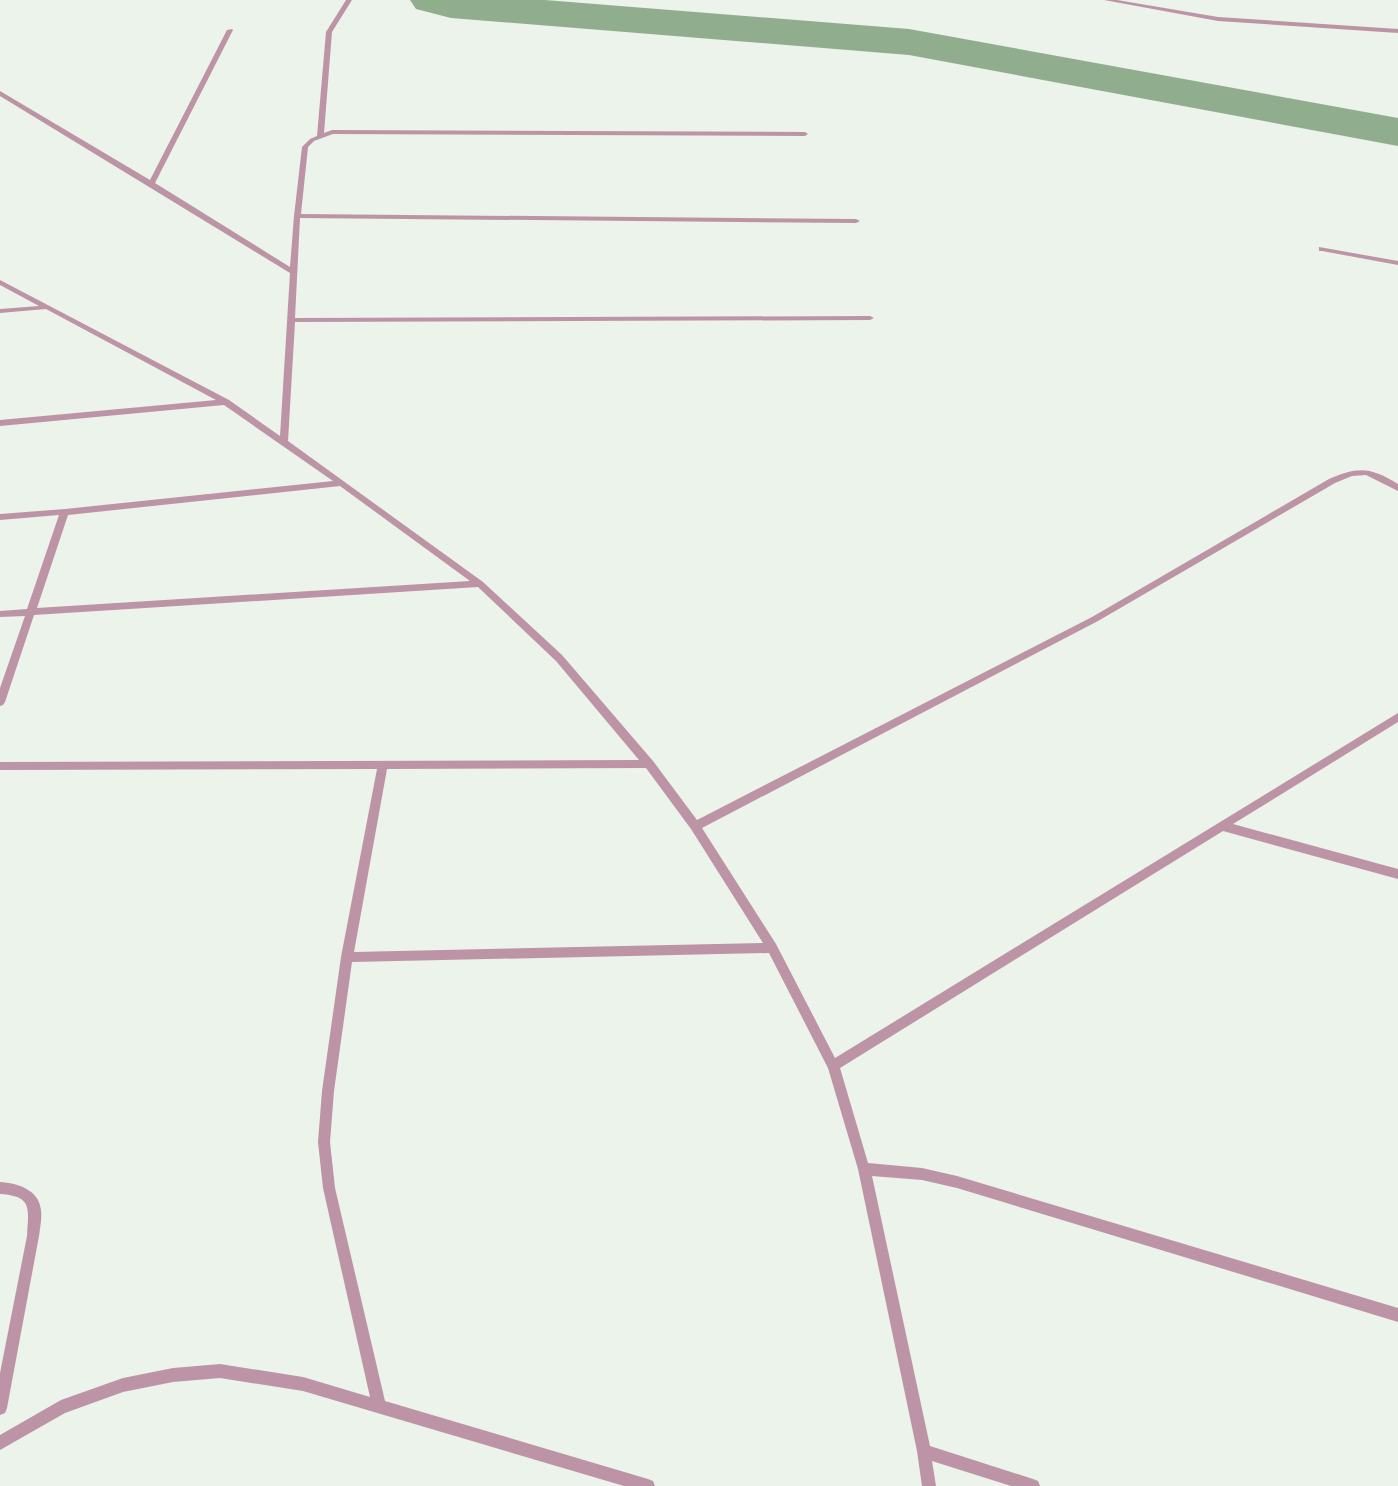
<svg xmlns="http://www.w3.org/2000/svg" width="1398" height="1486" font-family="'PT Sans Narrow',sans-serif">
<rect width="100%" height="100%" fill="#ebf3ea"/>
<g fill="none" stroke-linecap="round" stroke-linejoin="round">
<path fill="#90ae8e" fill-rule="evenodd" d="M410 0H545L909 29 1398 118V146L909 55 451 18 416 9Z"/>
<path fill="#bc94a5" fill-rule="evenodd" d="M346 0H352L332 32 324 133 332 130 805 132 808 134 805 136 333 134 314 141 308 147 301 214 856 219 860 221 856 223 300 218 295 318 870 316 874 318 870 320 295 322 288 441 483 582 562 655 653 761 697 820 1092 617 1329 479C1358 466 1371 467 1398 484V491L1366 475 1352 476 1335 483 1098 621 702 828 776 944 835 1058 1398 713V722L1233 824 1398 869V879L1223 831 840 1068 868 1163 922 1168 957 1176 1398 1308V1322L957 1188 922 1180 872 1176 930 1446 1033 1479 1038 1481 1040 1486H1011L932 1461 936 1486H922L917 1451 858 1169 828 1068 769 953 352 962 334 1091 330 1142 335 1188 385 1401 648 1479 653 1481 655 1486H624L303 1391 220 1378 173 1382 123 1392 65 1413 0 1450V1435L61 1400 123 1378 173 1368 220 1364 303 1377 370 1397 323 1188 318 1142 322 1091 341 957 377 769 0 770V762L639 760 556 661 478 587 34 615 5 702 3 705 0 706V688L25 616 0 617V611L27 609 59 515 0 520V514L65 509 333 481 224 405 0 426V420L216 400 46 309 0 313V309L39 306 0 285V280L229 400 280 436 290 273 0 96V91L150 180 227 30 232 29 233 30 155 183 290 267 294 216 302 147 310 139 317 136 326 32ZM340 486 470 581 37 608 68 515ZM646 768 691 829 763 943 354 952 387 769Z
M1104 0H1117L1218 17 1398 29V33L1218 21Z
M1319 247 1398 261V265L1322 251H1319Z
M0 1182C18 1183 39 1190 41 1210 42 1219 40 1228 39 1236L7 1408 5 1413 0 1415V1373L27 1236C28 1210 34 1196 0 1194Z"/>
</g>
</svg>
